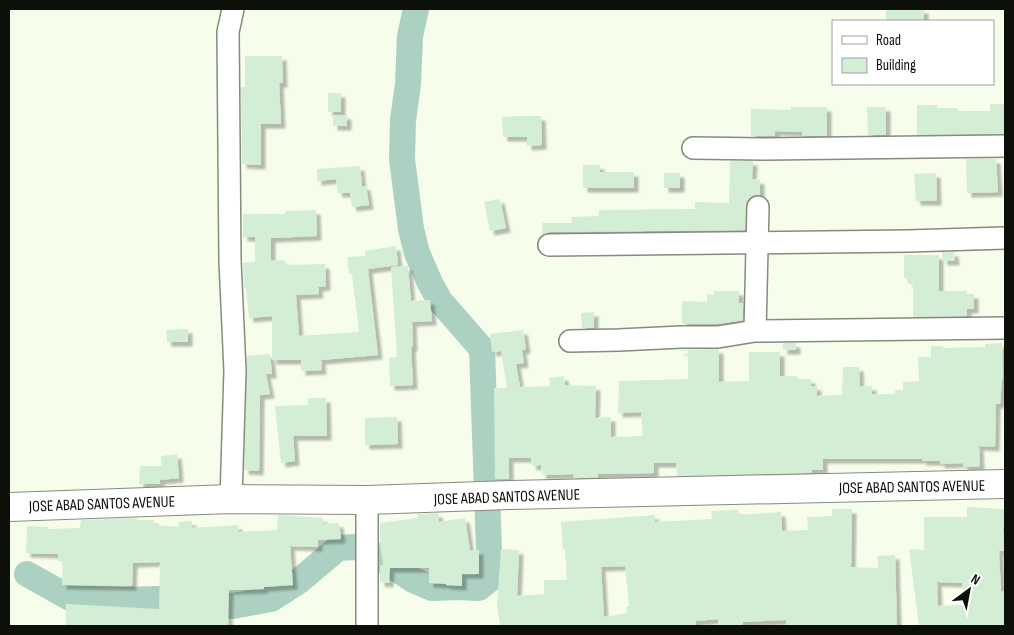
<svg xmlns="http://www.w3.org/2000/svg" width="1014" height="635" font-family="'Sofia Sans Condensed',sans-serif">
<defs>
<filter id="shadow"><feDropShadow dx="4.5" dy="4.5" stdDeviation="1" flood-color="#0004"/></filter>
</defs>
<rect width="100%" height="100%" fill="#f6fdea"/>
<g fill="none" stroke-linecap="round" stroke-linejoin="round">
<path stroke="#acd0c1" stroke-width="26" d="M369 553 377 556 413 580 432 588 458 587 479 588 490 579 482 349 440 301 430 283 417 253 411 229 402 159 403 120 408 84 410 36 416 9
M27 574 70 598 124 600 158 599 233 606 271 599 299 581 338 548 356 547 364 550"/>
</g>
<path fill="#d3eed4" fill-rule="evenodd" filter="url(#shadow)" d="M886 9H924V21H886Z
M245 56H282L283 83H279L281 124H261V165L242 164 241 87H245Z
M328 93H341V112H328Z
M990 104H1005V134L917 135V105H937V108H958V111H990Z
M791 107H827V136H802V132L775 131V136H751V109L791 110Z
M867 107H886V135H868Z
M333 115H347V126H333Z
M521 116H541L542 145 527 146V137H503L502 117Z
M966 159H996L998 192 967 193Z
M730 161H753L752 179 760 180V195L752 196 747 201 745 230 549 232 542 235V223H572L571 217 599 216V210L695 209V202L729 203Z
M583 165H600V172H634V188H583Z
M360 166 362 186H366L369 205 352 207 350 193H338L336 179 317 181V169Z
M664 173H680V188H664Z
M936 173 937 201H916L914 174Z
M500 199 506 228 490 231 484 202Z
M316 210 317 236 271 238V261L285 260V265L325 264 326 286 318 287 319 294 296 295 299 336 359 332 352 273 349 274 347 257 365 256V251L396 246 398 265 368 269 378 355 321 360 322 370 301 371V360H272V316L249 318 246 288H244L243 263 255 262V237H243V214H285V211Z
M942 252H954L955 261H943Z
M904 255H939V291H967L966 294H974V309H967V316L913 317V284H909V278H904Z
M408 266 411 301 430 300 432 321 412 322 413 347H411L413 385 390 386 389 358 397 357 391 267Z
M714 291H739V303H743V320L717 324H682V301L707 302V294L714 295Z
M594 312V328H582L581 313Z
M188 329V342H167L166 330Z
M523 330 526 349 522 350 524 363 516 364 520 387 550 386 549 378 564 376 565 385 596 386 595 418 611 417V437L643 436 641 412 618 413 619 381 688 379V351H680V350L719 349V382L749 381V352H780V376H797V379H811V386H817V396L842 395 843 367H859L860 386H872V394H895V390H903V382L919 381 918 357H931V346H943V348L985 347V344L1002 343 1003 379H1002L1000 404H996L995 447 979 446 980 466 963 467V463L940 464V461H922V459H823V470H812V472L804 473 677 476 676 463H654V473L598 474V477L573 478V474L542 475 541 465 532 466 531 458H509V479H495L494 388H507L501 351 492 352 490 334Z
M783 343H796V350H783Z
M270 354 272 374H266L270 394 260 395 259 471 244 470 247 356Z
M308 398H326L327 436H293L295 461 281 463 275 406 308 405Z
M397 417 398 444 365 445V418Z
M177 454 179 478 160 480V484H139L140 466H162L161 456Z
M967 507 1005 509V528H1003L1004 551H999L1001 592 1005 591V626H919L909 549 924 550V517H967ZM937 582 962 583 963 605 938 606Z
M832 509H852L851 567 878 568 877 556 895 555 897 626H786V620L743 622V626H719L718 619 696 621V626H500L497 603 501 549 519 550 517 596 544 594V580H567L565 549H563L561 522 655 515V522L712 519 711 511 738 510V515L781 512 782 531 808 530 807 517 832 516ZM625 566 629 606 626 607 627 613 604 617 601 567Z
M438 513 439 522 465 518 470 550H479V574H462V586L446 585V584L429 583V568H390L389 583 380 582V565H383L380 545V523L418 518V514Z
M278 515 323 518 324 524 339 523 341 539 318 540V547L290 546 293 585 264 587V589L229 590 228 626H66V604L159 609 160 562 133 563 132 586 62 585 63 561H58V554L26 553 27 526 48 527V529L80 528 81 520 137 518V520H154V525L179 527 178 522 192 521V528L238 525 239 532 277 530Z"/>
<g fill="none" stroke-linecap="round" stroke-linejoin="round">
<g stroke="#868c7b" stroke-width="24">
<path id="minor" d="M693 148 765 149 1005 146
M549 245 908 241 1005 238
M755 331 758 207
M570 341 619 340 681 337H718L755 331 1005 328
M231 499 235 371 230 261 228 32 233 9
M367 626V500"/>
</g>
<g stroke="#868c7b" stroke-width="30">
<path id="highway" d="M9 507 231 499 367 500 511 495 1005 484"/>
</g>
<use href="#minor" stroke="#fff" stroke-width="21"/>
<use href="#highway" stroke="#fff" stroke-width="28"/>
</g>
<g text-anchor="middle" stroke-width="4" stroke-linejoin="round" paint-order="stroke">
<g font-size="16" fill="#0d0f09" stroke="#fff">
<text transform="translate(912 486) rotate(-1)" y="6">JOSE ABAD SANTOS AVENUE</text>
<text transform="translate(507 496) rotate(-2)" y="6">JOSE ABAD SANTOS AVENUE</text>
<text transform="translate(102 503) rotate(-2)" y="6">JOSE ABAD SANTOS AVENUE</text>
</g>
</g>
<rect width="1014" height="635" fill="none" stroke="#0d0f09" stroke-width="20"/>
<rect x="832" y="20" width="162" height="65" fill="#ffffff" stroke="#9e9f9d"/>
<rect x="842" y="36" width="25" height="8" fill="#ffffff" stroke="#9e9f9d"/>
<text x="876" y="45" font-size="15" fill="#0d0f09">Road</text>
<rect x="842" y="58" width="25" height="15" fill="#d3eed4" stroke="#9e9f9d"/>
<text x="876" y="70" font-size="15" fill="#0d0f09">Building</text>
<g transform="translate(969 590) rotate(32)" stroke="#ffffff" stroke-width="4" paint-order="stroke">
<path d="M0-4L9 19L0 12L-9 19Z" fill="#0d0f09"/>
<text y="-8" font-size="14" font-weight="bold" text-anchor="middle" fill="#0d0f09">N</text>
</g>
</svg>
